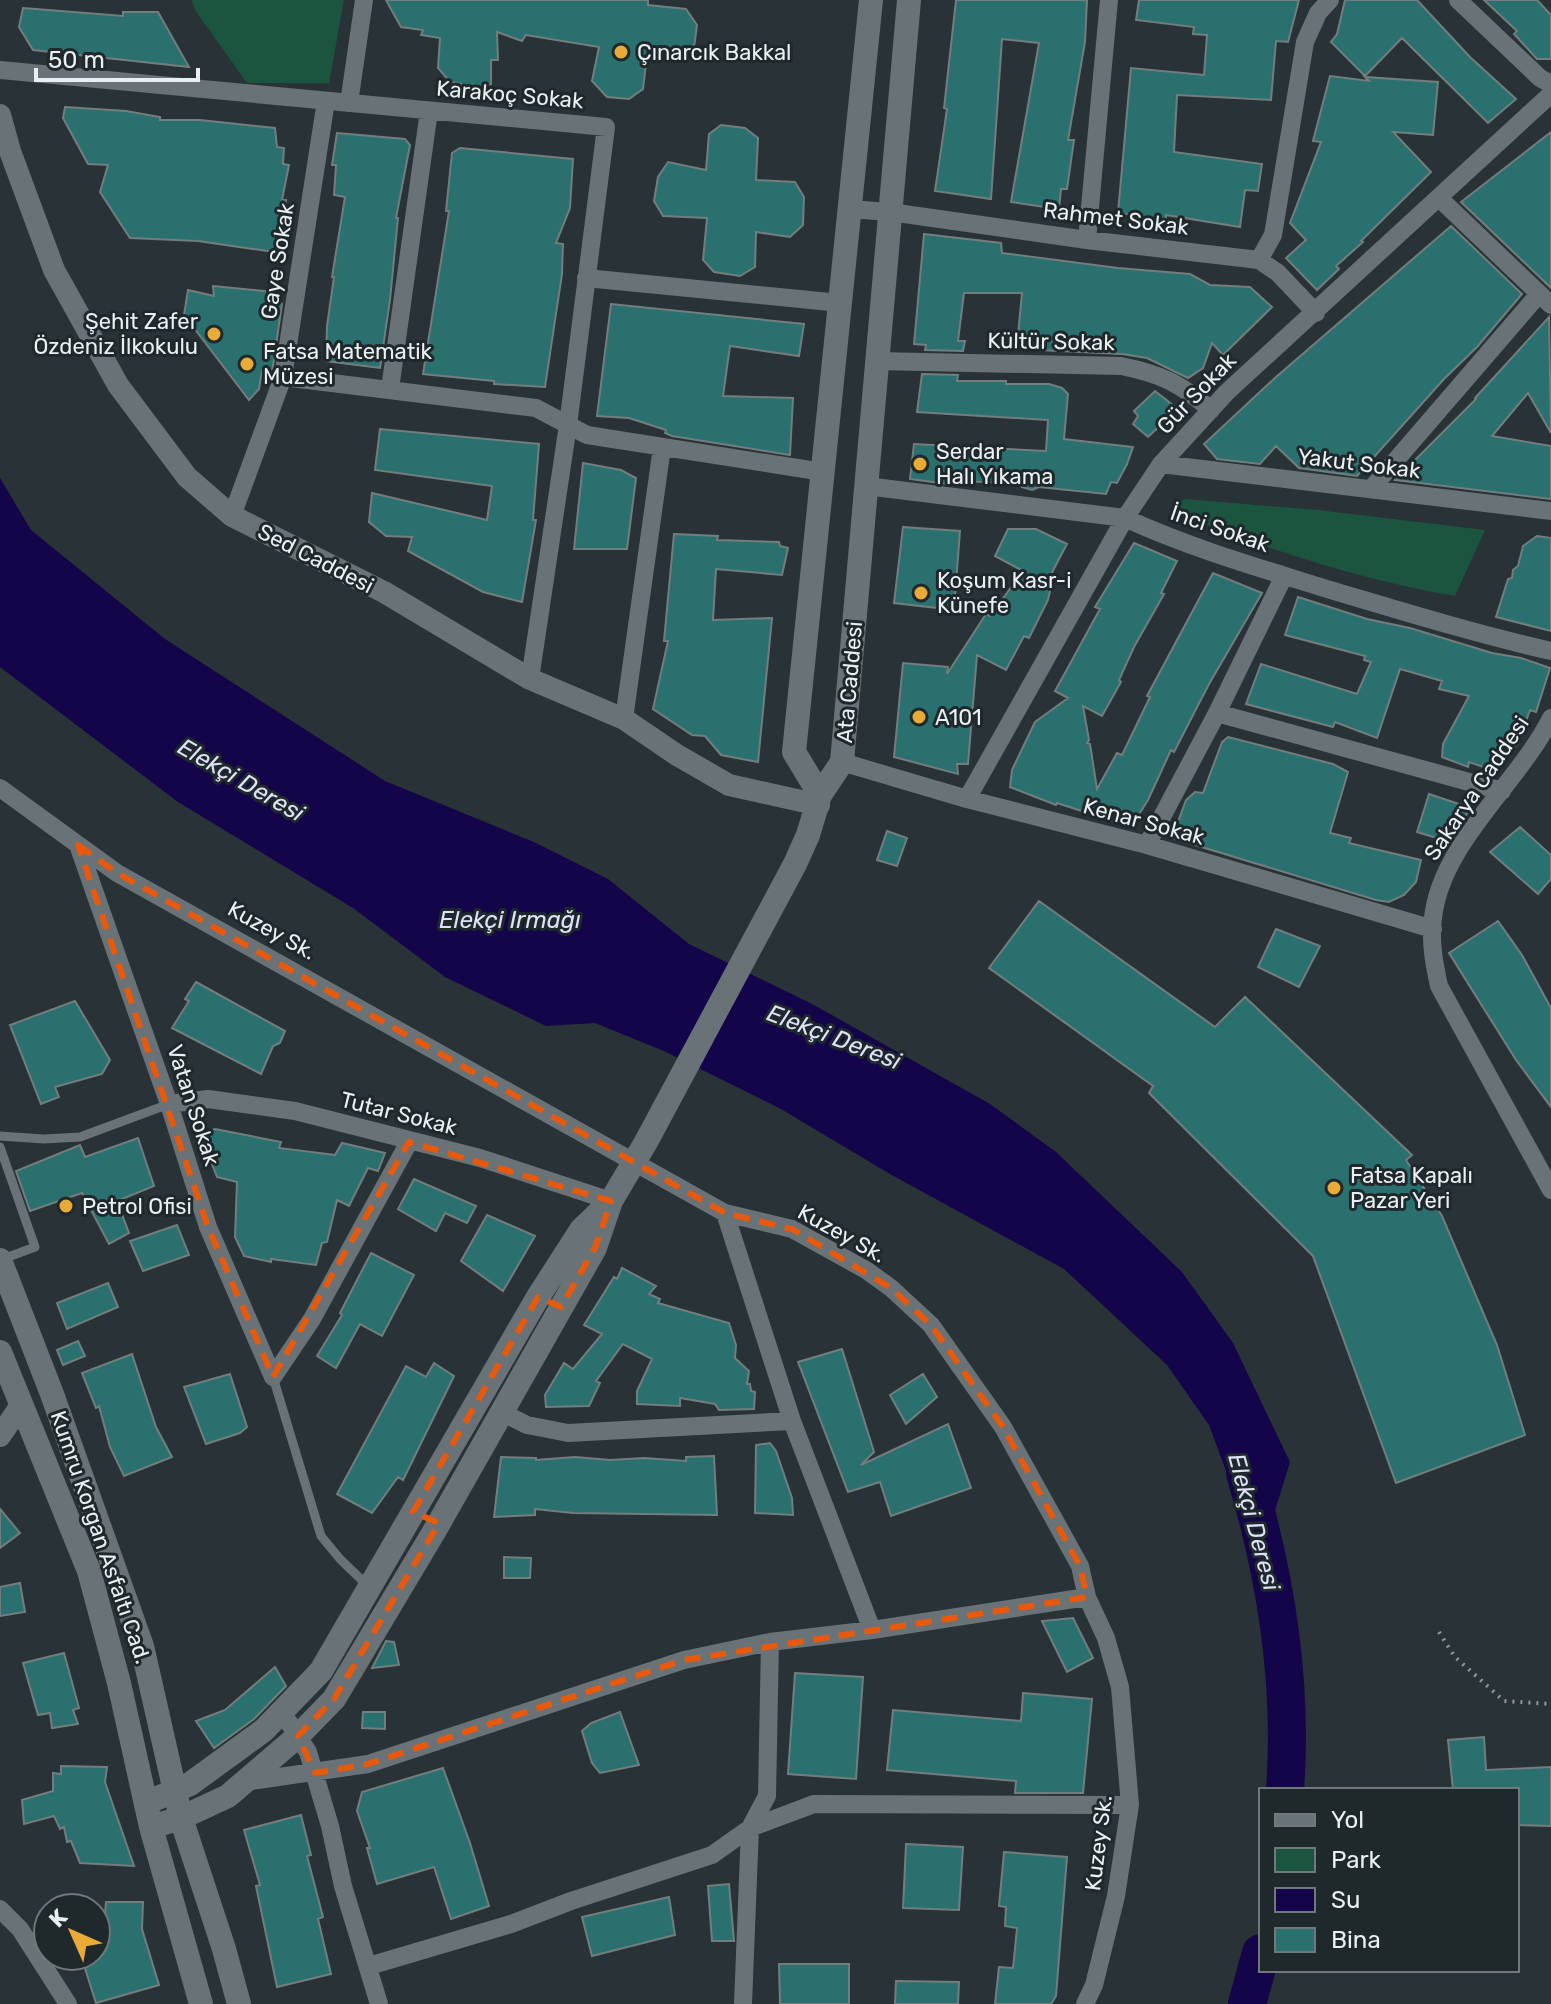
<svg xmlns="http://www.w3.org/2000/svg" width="1551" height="2004" font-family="Rubik,sans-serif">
<rect width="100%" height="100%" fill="#293236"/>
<path fill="#1b553f" d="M191 0H344L329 83H247L197 13Z
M1185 499 1318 510 1485 530 1455 596C1360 580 1267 549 1178 514L1173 504Z"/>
<path fill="#14044a" d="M0 478 31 530 165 639 385 781 536 843 608 879 689 944 814 1005 990 1104 1056 1152 1182 1272 1233 1343 1290 1462 1269 1530 1238 1503 1209 1425 1167 1365 1064 1269 890 1174 781 1109 664 1051 595 1023 546 1026 445 977 353 908 178 802 0 667Z"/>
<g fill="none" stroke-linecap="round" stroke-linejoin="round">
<path stroke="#14044a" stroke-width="38" d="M1245 1473C1276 1576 1293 1682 1285 1790
M1247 2004 1261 1953"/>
</g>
<path fill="#2a706f" stroke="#727e7e" stroke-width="2" d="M386 0H648V5L686 9 697 25 694 48 681 59 647 55 643 89 629 99 607 97 592 81 599 47 526 35 522 41 497 32 498 60H491V84L483 88 450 82 438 68 440 38 421 35 423 30 401 27Z
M956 0H1087L1085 42 1068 140H1074L1067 189H1061L1059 209 1011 202 1039 43 1002 39 991 199 935 191 947 109 944 108Z
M1139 0H1299L1288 42 1276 41 1271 100 1177 95 1174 152 1262 164 1258 191 1245 190 1240 227 1166 215V220L1118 213 1131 68 1204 75 1207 35 1193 34 1194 27 1136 20Z
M1345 0H1417L1470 57 1516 99 1488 123 1402 38 1365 76 1331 42 1337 34Z
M1484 0H1537L1551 15V59H1537L1514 34 1517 31Z
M23 8 123 16V12H158L189 67 33 50 19 27Z
M1330 76 1369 81 1365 77 1438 82 1433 135 1393 132 1431 172 1361 241 1363 242 1336 266 1339 269 1317 290 1286 258 1306 240 1290 223 1321 142 1313 141Z
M65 107 126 111 160 117V120H200L275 128 277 147 284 148 283 164 289 165 282 200H286L281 253 198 241 130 238 100 192 108 165 88 164 63 118Z
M721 125 745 128 758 138 756 180 795 182 804 197 803 225 790 237 756 232 755 267 740 276 714 272 703 260 707 218 663 216 654 201 658 177 668 162 706 170 709 134Z
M1551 132V288L1461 202Z
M337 133 405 139 410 145 396 218H398L390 300 380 368 326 361 327 326 334 277H332L345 197 334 195 336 165H332Z
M460 148 573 159 570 208 556 243 563 244 562 274 545 387 494 384V381L423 374 449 211H446L452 153Z
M1451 226 1522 294 1477 347 1444 379 1357 476 1299 468 1276 446 1260 464 1217 459 1204 444 1276 377Z
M924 234 1001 243 1002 253 1118 268 1190 274 1210 285 1250 287 1272 307 1223 355 1212 343 1203 368 1188 378 1147 358 1122 354 1038 350 1037 348 1017 345 1022 293H964L958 341H965L963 351 925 350 926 345 914 344Z
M213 286 273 292 282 304 272 373 262 371 259 389 249 400 184 315 188 290 214 296Z
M611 304 804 324 799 356 730 346 723 396 793 398 790 455 672 436 665 433 666 430 629 418 597 416Z
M1549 317 1551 433 1528 393 1492 436 1551 446V499L1395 480 1476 399 1475 398Z
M922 374 958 375 957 381H1006V384H1049L1062 388 1068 394 1064 439 1133 447 1127 464 1117 483 1111 482 1106 494 1039 487 1032 490 1022 487 1018 483 952 481V484H947L910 479 914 444 1046 451 1048 420 917 412Z
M1155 391 1178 409 1148 437 1133 424 1138 416 1134 411Z
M380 429 539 444 533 520H536L522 602 483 592 408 551 412 537 386 536 369 522 372 493 487 520 492 486 375 470Z
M583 463 621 470 636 478 627 549H574Z
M903 527 960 531 954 610 894 603Z
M1008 529H1036L1067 544 1046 584 1051 587 1048 600 1029 638 1024 636 1006 670 977 655 968 764H957L958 774 894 757 903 663 948 667 947 674 986 614 990 616 1023 571 995 556Z
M674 534 718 536 717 540 779 542 780 546 788 548 782 575 716 569 713 620 772 618 758 762 721 755 705 736 692 735 653 709 668 641H664Z
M1537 536 1551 538V631L1496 617 1508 579 1512 578 1513 570 1518 566 1523 546Z
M1134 543 1177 561 1161 593 1164 594 1134 647 1119 680 1121 682 1102 716 1083 706 1089 740 1087 743 1090 744 1097 789 1117 753 1122 755 1150 697 1147 696 1213 573 1262 593 1209 684 1174 752 1171 750 1148 800 1131 827 1057 803 1056 805 1010 787 1012 770 1035 722 1068 698 1055 691 1100 609 1095 607Z
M1298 597 1367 619 1410 628 1492 653 1521 658 1550 668 1536 712 1530 710 1518 744 1500 759 1495 771 1469 762 1468 767 1442 757 1443 744 1469 696 1439 689 1442 681 1400 669 1377 738 1335 722 1333 727 1246 704 1261 664 1357 694 1371 662 1364 660 1365 656 1285 635Z
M1228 737 1333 764 1348 772 1330 833 1351 838 1349 843 1421 860 1416 882 1404 895 1389 902 1376 900 1172 838 1186 800 1195 792 1203 793 1222 742Z
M1429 794 1471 808 1447 841 1417 832Z
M1520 827 1551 855V879L1538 894 1490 852Z
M887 831 907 838 897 866 877 860Z
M1039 901 1215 1027 1245 997 1412 1155 1406 1160 1442 1216 1497 1345 1525 1435 1396 1483 1313 1256 1149 1093 1153 1086 989 968Z
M1498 921 1522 955 1551 1008V1107L1516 1060 1449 953Z
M1276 929 1320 946 1299 987 1258 967Z
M196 982 285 1031 280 1043 273 1046 261 1074 172 1028 189 1001 185 999Z
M75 1001 110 1060 102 1074 55 1087 59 1097 41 1104 10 1025Z
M215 1129 281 1142 279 1148 335 1155 342 1143 385 1153 378 1171 368 1168 349 1206 337 1200 327 1242 322 1243 316 1265 271 1259V1262L244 1256 235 1237 237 1182 217 1177 200 1133Z
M138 1138 154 1186 117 1201 129 1233 109 1244 82 1193 30 1211 16 1171 80 1145 85 1157Z
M414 1179 476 1206 467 1223 445 1213 436 1231 398 1209Z
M487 1215 535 1236 503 1291 461 1261Z
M177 1225 189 1255 143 1271 130 1241Z
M371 1253 414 1275 382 1336 360 1324 336 1368 317 1356 342 1315 340 1313Z
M622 1268 656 1286 649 1294 660 1299 658 1303 729 1323 736 1345 735 1358 749 1371 747 1384H750L751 1391 755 1392 754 1409 719 1410 715 1404 680 1398V1406L637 1404V1391L652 1359 623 1344 596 1381 600 1383 589 1406 546 1407 545 1395 564 1363 573 1369 602 1334 584 1325 614 1277 617 1279Z
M108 1283 118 1307 67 1329 57 1303Z
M78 1341 85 1356 63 1365 57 1350Z
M842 1349 874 1452 861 1465 948 1424 971 1488 891 1516 880 1482 848 1492 798 1362Z
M132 1354 156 1427 172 1457 124 1476 110 1447 99 1406 96 1408 82 1373Z
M434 1363 454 1376 403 1480 398 1477 372 1513 337 1494 406 1366 426 1377Z
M230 1374 247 1427 240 1433 206 1444 184 1387Z
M923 1374 937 1397 906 1424 890 1395Z
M770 1443 776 1451 792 1498 793 1515 755 1513 756 1445Z
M714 1456 717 1515 573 1513 535 1509V1515L494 1517 501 1457 536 1458V1460L575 1457 610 1460 644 1458 686 1461V1457Z
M0 1509 20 1533 0 1548Z
M504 1557 531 1558 530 1578H504Z
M20 1583 25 1612 0 1616V1587Z
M1073 1618 1093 1658 1067 1672 1042 1621Z
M386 1641 394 1642 399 1665 372 1668Z
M64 1653 79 1708 73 1710 78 1724 52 1728 50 1713 38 1715 23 1663Z
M275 1667 286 1686 254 1719 214 1748 196 1721 225 1710Z
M795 1673 863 1677 856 1779 788 1774Z
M1023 1693 1092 1699 1083 1793H1015L1016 1781 887 1770 893 1710 1021 1721Z
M363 1712H385V1729L362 1728Z
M620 1712 639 1765 600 1773 592 1763 582 1731 591 1723Z
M1484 1737 1486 1770 1551 1767V1826L1517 1825V1790H1453L1448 1740Z
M61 1766 107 1767 105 1782 134 1866 80 1863 71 1841 67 1842 64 1827 60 1829 54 1816 24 1824 22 1800 53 1791V1773L61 1774Z
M443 1768 470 1843 489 1906 451 1919 434 1867 377 1884 367 1848H370L357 1811 362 1792Z
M301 1815 311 1855 307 1856 323 1917 318 1919 331 1974 277 1987 256 1886 260 1885 244 1830Z
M906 1844 963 1847 959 1910 903 1908Z
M1004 1852 1067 1857 1056 1996 1051 2004H995L999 1967 1013 1968 1017 1928 1005 1926 1006 1907 999 1906Z
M729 1884 734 1941H712L708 1886Z
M669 1897 675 1935 592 1956 582 1917Z
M106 1902H143L142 1929 159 1985 96 2003 82 1959 102 1953Z
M779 1964H849V2004H780Z
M896 1981 959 1982 958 2004H895Z"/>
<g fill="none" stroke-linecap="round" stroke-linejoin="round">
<path stroke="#91989c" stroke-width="4" stroke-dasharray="2 6" stroke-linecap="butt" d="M1439 1632 1455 1657 1504 1701 1551 1704"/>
<path stroke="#697377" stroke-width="9" d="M0 1136 44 1139 80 1137 169 1104
M0 1147 35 1247 0 1260
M273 1377 321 1536 340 1559 369 1587"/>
<path stroke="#697377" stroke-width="18" d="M1458 0 1540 78 1551 84
M0 70 606 127 568 425 530 679
M349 103 364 0
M1439 198 1551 305
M849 209 890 212 1087 240 1259 260 1278 273 1316 313
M1087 240 1109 0
M1259 260 1273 235 1305 42 1318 13 1330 0
M586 278 840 303
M877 361 1121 366C1161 374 1180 383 1211 410
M283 377 536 408 587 435 823 472
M390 389 429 111
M1161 464 1551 511
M866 486 1125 518C1190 548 1260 568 1327 589 1401 611 1476 634 1551 651
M1371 489 1539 294
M232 516 283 377 326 101
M1217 713 1502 791
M1551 718C1518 784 1441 843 1433 918 1430 942 1434 963 1439 986L1551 1190
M624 719 662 447
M842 762 967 799 1147 845 1433 929
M0 788 117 873 725 1213 792 1229 866 1270 891 1288 931 1325 1003 1427 1080 1566 1087 1597 1106 1638 1120 1687 1130 1805 1116 1896 1094 1985 1085 2004
M967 799 1125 518 1161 464 1227 392 1551 94
M78 845 169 1104 208 1227 273 1377
M1147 845 1217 713 1284 576
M169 1104 208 1099 295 1111 480 1158 611 1201
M725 1213 792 1421 872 1630
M273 1377 312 1319 409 1142
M501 1412 527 1425 568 1433 792 1421
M282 1712 308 1752 330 1826 343 1886 379 2004
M244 1782 368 1764 684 1660 770 1642 872 1630 1087 1597
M0 1909 20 1929 68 2004
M369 1966 511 1924 571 1901 712 1855 750 1828 814 1804 1130 1805
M743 2004 750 1828 767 1796 770 1642"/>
<path stroke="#697377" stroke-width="22" d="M0 115 10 151 54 270 118 385 187 477 232 516 384 592 530 679 624 719 677 755 729 785 819 805
M0 1436 21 1405"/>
<path stroke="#697377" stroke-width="24" d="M820 795 794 752 871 0
M0 1260 52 1394 142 1646 181 1818 224 1949 239 2004
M0 1352 89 1571 119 1683 151 1827 201 2004
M146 1803 190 1784 264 1730 321 1671 538 1297 581 1230 610 1202
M151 1827 181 1818 228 1796 298 1736 334 1699 435 1530 595 1248 611 1201 646 1142 795 864 808 835 820 795 842 762 909 0"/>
</g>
<path fill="none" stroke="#e8590c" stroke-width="6" stroke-dasharray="16 10" stroke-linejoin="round" d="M78 845 117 873 725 1213 792 1229 891 1288 931 1325 1003 1427 1080 1566 1087 1597 684 1660 368 1764 315 1773 298 1736 334 1699 439 1523 413 1512 538 1297 561 1307 595 1248 611 1201 409 1142 273 1377 208 1227Z"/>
<g fill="#e9ab38" stroke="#1f282b" stroke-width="3">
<circle cx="621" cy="52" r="8"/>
<circle cx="214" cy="334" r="8"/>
<circle cx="247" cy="364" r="8"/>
<circle cx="920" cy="464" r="8"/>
<circle cx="921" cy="593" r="8"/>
<circle cx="919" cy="717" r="8"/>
<circle cx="1334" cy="1188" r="8"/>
<circle cx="66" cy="1206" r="8"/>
</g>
<g text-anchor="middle" stroke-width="6" stroke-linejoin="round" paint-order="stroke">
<g font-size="22" fill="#e9eff2" stroke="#1f282b" text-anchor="start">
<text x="637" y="60">Çınarcık Bakkal</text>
<text x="198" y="329" text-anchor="end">Şehit Zafer<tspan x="198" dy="25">Özdeniz İlkokulu</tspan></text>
<text x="263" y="359">Fatsa Matematik<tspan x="263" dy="25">Müzesi</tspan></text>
<text x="936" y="459">Serdar<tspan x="936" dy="25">Halı Yıkama</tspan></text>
<text x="937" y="588">Koşum Kasr-i<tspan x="937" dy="25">Künefe</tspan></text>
<text x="935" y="725">A101</text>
<text x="1350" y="1183">Fatsa Kapalı<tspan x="1350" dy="25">Pazar Yeri</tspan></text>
<text x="82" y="1214">Petrol Ofisi</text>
</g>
<g font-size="22" fill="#e9eff2" stroke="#1f282b">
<text transform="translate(510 94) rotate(5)" y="8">Karakoç Sokak</text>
<text transform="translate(1116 218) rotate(7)" y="8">Rahmet Sokak</text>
<text transform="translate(277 261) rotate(-81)" y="8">Gaye Sokak</text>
<text transform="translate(1051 341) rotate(1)" y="8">Kültür Sokak</text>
<text transform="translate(1196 393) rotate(-46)" y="8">Gür Sokak</text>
<text transform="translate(1359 463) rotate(7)" y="8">Yakut Sokak</text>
<text transform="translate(1220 528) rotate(19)" y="8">İnci Sokak</text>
<text transform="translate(316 558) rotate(27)" y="8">Sed Caddesi</text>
<text transform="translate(849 682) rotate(-85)" y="8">Ata Caddesi</text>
<text transform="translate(1476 788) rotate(-56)" y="8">Sakarya Caddesi</text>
<text transform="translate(1144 821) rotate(15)" y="8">Kenar Sokak</text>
<text transform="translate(272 930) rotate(29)" y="8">Kuzey Sk.</text>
<text transform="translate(194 1105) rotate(72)" y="8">Vatan Sokak</text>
<text transform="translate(399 1113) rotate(14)" y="8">Tutar Sokak</text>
<text transform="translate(842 1233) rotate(29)" y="8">Kuzey Sk.</text>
<text transform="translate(101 1537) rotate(71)" y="8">Kumru Korgan Asfaltı Cad.</text>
<text transform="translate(1098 1843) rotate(-83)" y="8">Kuzey Sk.</text>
</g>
<g font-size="24" font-style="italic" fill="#dee1f7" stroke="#1f282b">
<text transform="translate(241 780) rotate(30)" y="8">Elekçi Deresi</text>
<text x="510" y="928">Elekçi Irmağı</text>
<text transform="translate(834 1037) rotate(21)" y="8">Elekçi Deresi</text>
<text transform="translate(1254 1522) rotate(75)" y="8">Elekçi Deresi</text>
</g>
</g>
<rect x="1259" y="1788" width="260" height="184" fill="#1f282b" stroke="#70787b" stroke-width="2"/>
<rect x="1275" y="1814" width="40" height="12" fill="#697377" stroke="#70787b" stroke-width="2"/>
<text x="1331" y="1828" font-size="24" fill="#e9eff2">Yol</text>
<rect x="1275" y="1848" width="40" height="24" fill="#1b553f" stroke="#70787b" stroke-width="2"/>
<text x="1331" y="1868" font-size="24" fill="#e9eff2">Park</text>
<rect x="1275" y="1888" width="40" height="24" fill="#14044a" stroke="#70787b" stroke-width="2"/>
<text x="1331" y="1908" font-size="24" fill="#e9eff2">Su</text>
<rect x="1275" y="1928" width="40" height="24" fill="#2a706f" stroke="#70787b" stroke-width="2"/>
<text x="1331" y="1948" font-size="24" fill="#e9eff2">Bina</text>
<g transform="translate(72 1932) rotate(315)"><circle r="38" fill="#1f282b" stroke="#70787b" stroke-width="2"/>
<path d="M0-6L14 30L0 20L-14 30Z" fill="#e9ab38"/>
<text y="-12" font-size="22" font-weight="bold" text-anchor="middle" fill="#e9eff2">K</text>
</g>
<path d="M36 68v12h162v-12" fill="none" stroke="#e9eff2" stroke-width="4"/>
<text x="48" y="68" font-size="24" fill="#e9eff2" stroke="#1f282b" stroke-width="6" paint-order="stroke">50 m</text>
</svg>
